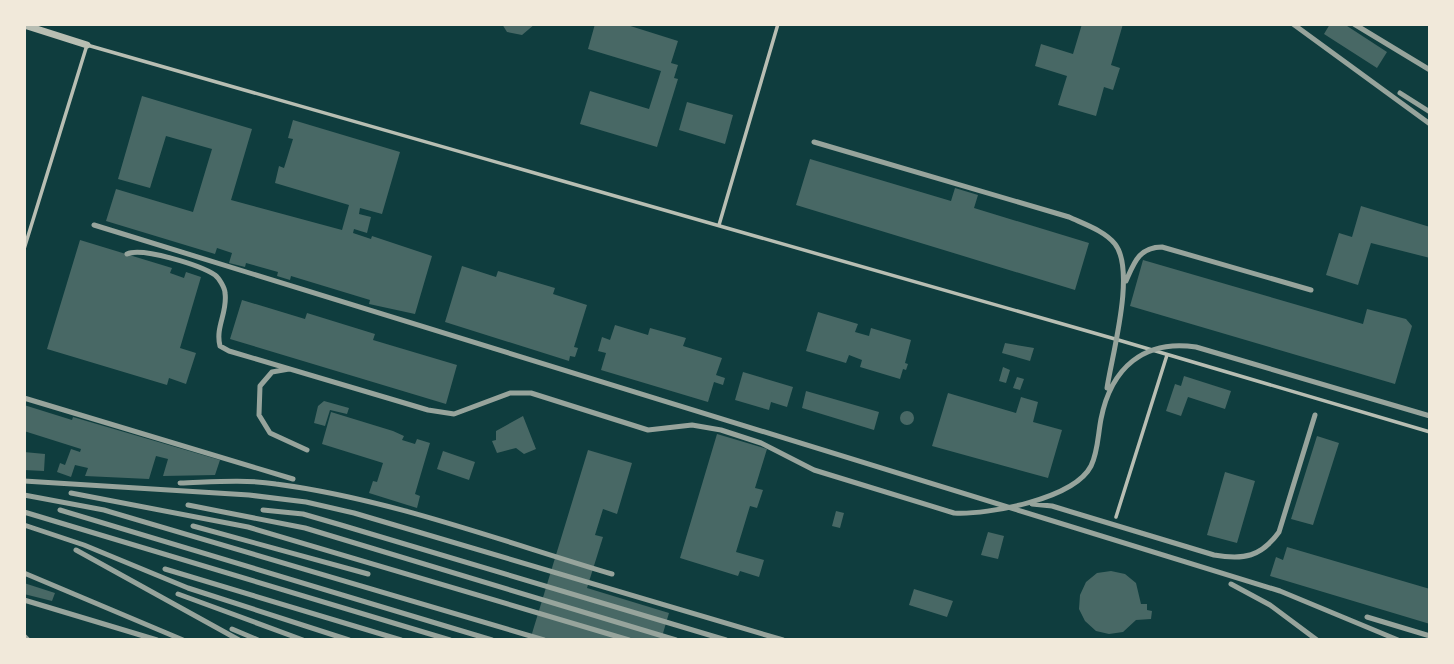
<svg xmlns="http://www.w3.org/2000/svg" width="1454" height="664" font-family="Georgia,serif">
<rect width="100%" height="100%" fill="#0f3d3e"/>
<path fill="#486865" d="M502 24H535L522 35 507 32Z
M595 24H624L678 41 671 63 678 65 674 78 678 79 657 147 580 124 590 91 649 109 661 71 588 49Z
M1082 24H1123L1111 65 1120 68 1113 90 1104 87 1096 116 1058 105 1067 76 1035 66 1041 44 1073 54Z
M1330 24H1344L1387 52 1377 68 1324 34Z
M142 96 252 129 231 200 342 230 349 205 275 183 279 166 284 168 293 139 288 138 293 120 400 152 382 214 360 208 359 214 371 217 367 233 354 229 353 233 371 239 372 236 432 256 415 314 369 304 370 300 291 276 290 280 277 276 278 272 246 263 245 267 229 263 232 253 217 248 215 254 106 221 116 189 193 212 212 149 166 136 150 188 118 179Z
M687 102 733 115 725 144 679 130Z
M810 159 951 201 955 188 978 195 974 208 1089 243 1075 290 796 205Z
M1361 206 1430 227V258L1371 243 1358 285 1326 275 1339 233 1352 237Z
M80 240 172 268 170 273 184 278 186 272 201 277 180 348 196 353 186 384 169 378 167 385 47 349Z
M1143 260 1363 324 1367 309 1406 319 1412 326 1395 384 1130 306Z
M462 266 496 277 498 271 555 288 553 294 587 305 574 347 578 348 575 357 570 356 569 361 445 322Z
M242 300 305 319 307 313 375 334 373 340 457 365 446 404 230 339Z
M818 312 858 324 855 332 869 336 871 328 911 340 905 363 908 364 906 370 903 369 900 379 860 367 862 360 849 355 846 363 806 351Z
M615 325 648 335 650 328 686 338 683 346 722 358 716 375 725 378 723 385 714 382 708 402 601 370 606 353 598 351 602 337 610 340Z
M1005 343 1034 348 1030 361 1002 353Z
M1003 367 1010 370 1006 383 999 381Z
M743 372 793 387 787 407 771 402 769 410 735 400Z
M1184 376 1231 391 1225 409 1188 397 1181 416 1166 411 1175 384 1181 386Z
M1017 377 1024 379 1020 390 1013 388Z
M806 391 879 412 874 430 802 408Z
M948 393 1016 413 1021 397 1038 402 1033 422 1062 430 1048 478 932 446Z
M324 401 349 408 347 414 330 410 325 426 314 423 318 406Z
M24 405 72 420 73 417 220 460 215 475 163 476 168 459 156 456 149 479 85 476 88 468 75 465 71 477 57 472 60 463 65 465 71 449 80 452 81 449 24 431Z
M900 418a7 7 0 1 1 14 0a7 7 0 1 1-14 0Z
M331 412 393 431 404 436 402 440 415 444 417 439 430 443 415 494 420 496 417 508 369 493 373 481 377 482 383 463 322 444Z
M523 416 536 449 524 454 516 448 497 453 492 441 496 440V431Z
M717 434 767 449 755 488 763 490 757 508 750 506 736 552 764 560 759 577 740 571 738 576 680 558Z
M1317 436 1339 443 1313 525 1291 519Z
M588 450 632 463 617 514 603 509 595 535 603 537 587 588 669 613 661 640H530Z
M443 451 475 462 469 480 437 469Z
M24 452 45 454 44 471 24 470Z
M1225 472 1255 481 1237 543 1207 535Z
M836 511 844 513 840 528 832 526Z
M988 532 1004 536 998 559 981 555Z
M1287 547 1430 589V624L1270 576 1276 557 1283 560Z
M1111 571 1125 574 1136 583 1141 604H1147V610L1152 611 1151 619 1136 620 1123 632 1109 634 1096 631 1085 621 1079 609 1080 595 1086 582 1097 573Z
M24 583 55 593 52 601 24 594Z
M914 589 953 601 947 617 909 605Z"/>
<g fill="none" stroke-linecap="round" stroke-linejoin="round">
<path stroke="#b8beb3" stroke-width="3.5" d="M719 225 778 24
M24 249 87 45 1115 339 1430 432
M1116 517 1167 355"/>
<path stroke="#b8beb3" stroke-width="7" d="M24 25 87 45"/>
<path stroke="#97a49c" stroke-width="5" d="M1293 24 1430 124
M1354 24 1430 70
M1400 93 1430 112
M814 142 1069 217C1084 224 1105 231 1115 244 1136 271 1112 355 1107 388
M94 225 1280 591 1398 640
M127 254C142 247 200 265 215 275 219 278 225 288 225 293 228 312 215 327 220 346L229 351 428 410 454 414 510 393H531L648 430 692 425 721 430 761 443 814 470 954 513C988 515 1074 499 1091 466 1098 452 1098 434 1101 419 1111 368 1144 339 1196 347L1430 416
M1126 281C1134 263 1139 247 1162 247L1311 290
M289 369 272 372 260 386 259 415 270 433 307 450
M24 398 293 479
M24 481 249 495 306 502 354 513 783 640
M180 483C212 482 244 479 276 484 390 499 501 541 612 574
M71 493 248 527 629 640
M24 495 104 510 544 640
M1032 504 1052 506 1214 555C1244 560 1261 557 1279 532L1315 415
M188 505 305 528 676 640
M60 510 492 640
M263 510 303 514 341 525 726 640
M24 512 450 640
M24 525 84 545 188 588 349 640
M193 526 368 574
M76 550 239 640
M165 569 401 640
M24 573 183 640
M1231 584 1270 605 1317 640
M178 594 303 640
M24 600 157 640
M1367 617 1430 636
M232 629 258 640
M24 636 28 640"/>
</g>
<rect width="1454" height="664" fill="none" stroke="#f1e9da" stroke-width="52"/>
</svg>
